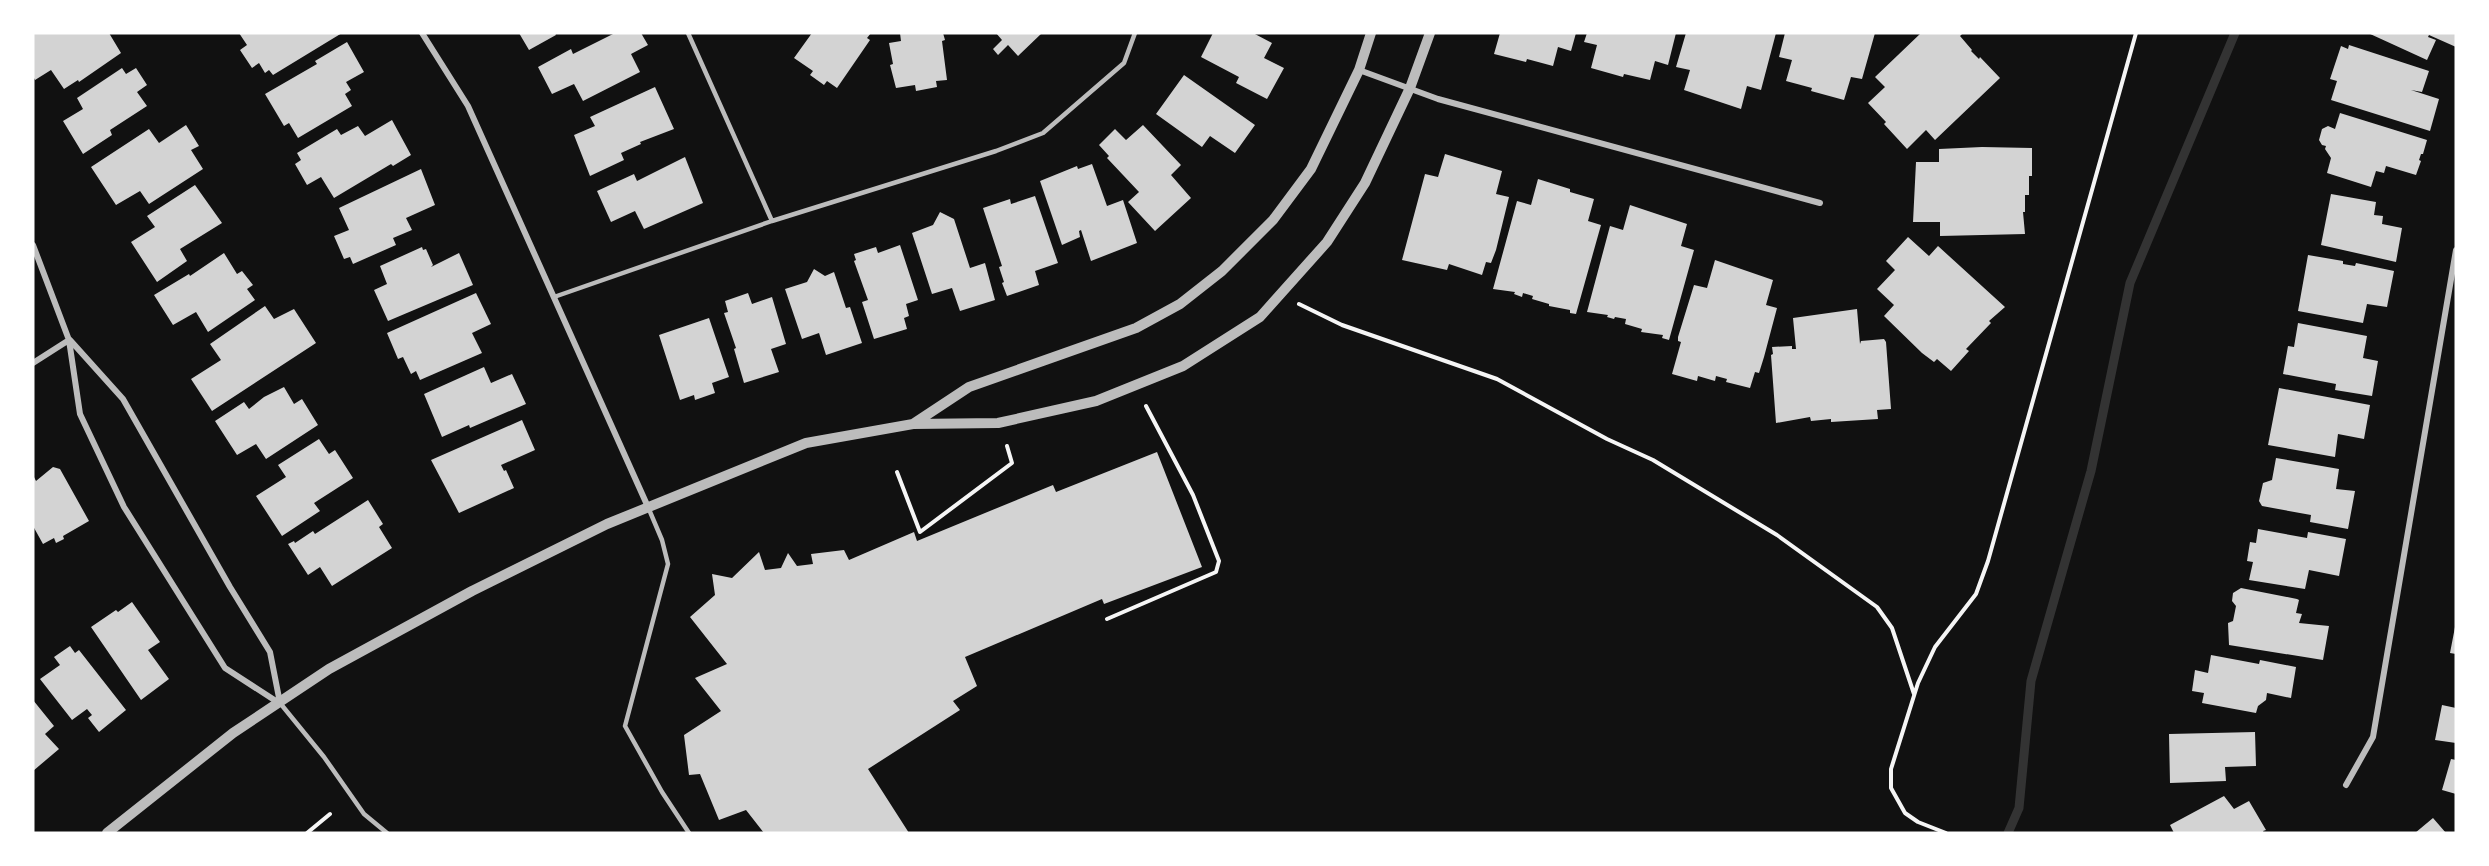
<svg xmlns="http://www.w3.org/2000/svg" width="2489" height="866" font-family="'Fira Sans',sans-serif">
<rect width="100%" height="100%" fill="#111"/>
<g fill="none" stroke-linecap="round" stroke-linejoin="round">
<path stroke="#333" stroke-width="9" d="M2008 833 2019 808 2031 681 2091 471 2130 283 2235 33"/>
</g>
<path fill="#d3d3d3" d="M34 33H109L121 53 79 82 78 80 64 89 51 70 35 80 33 76Z
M239 33H342L273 75 269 70 265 73 259 63 252 68 240 50 247 45Z
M519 33H555L556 35 529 50Z
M615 33H641L648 45 631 54 640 72 583 101 574 84 552 94 538 67 571 49 573 54Z
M812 33H871L867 38 870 40 837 88 827 81 824 85 810 75 813 71 794 58Z
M900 33H943L945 40 942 41 947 80 936 81 937 87 916 91 915 85 896 88 890 65 893 64 889 43 901 41Z
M996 33H1042L1018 56 1008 45 998 55 993 49 1002 40Z
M1213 33H1253L1272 43 1264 58 1284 68 1267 99 1236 83 1239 77 1201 57Z
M1500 33H1576L1571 51 1558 47 1553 66 1527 59 1526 62 1494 54Z
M1587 33H1676L1668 65 1655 61 1650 80 1624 74 1623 77 1591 68 1597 45 1584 42Z
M1686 33H1776L1761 90 1747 86 1741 109 1684 90 1690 70 1676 67Z
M1785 33H1875L1862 79 1851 77 1844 100 1811 91 1812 88 1786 81 1792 60 1779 57Z
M1921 33H1963L1960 36 1972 50 1971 51 1979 59 1980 57 2000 78 1935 140 1926 130 1907 149 1884 124 1886 122 1868 103 1885 87 1875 77Z
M2368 33H2456V47L2429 35 2428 37 2436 40 2427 60Z
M347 42 364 72 346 82 351 90 345 94 352 106 298 138 289 123 284 126 265 94 317 64 315 61Z
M2349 45 2429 71 2422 92 2411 90 2439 99 2430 131 2331 100 2337 81 2330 79 2341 46 2348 49Z
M122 68 126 74 136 68 147 85 137 92 147 106 110 130 112 135 83 154 63 121 83 109 77 98Z
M1184 75 1255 125 1235 153 1210 136 1202 147 1156 114Z
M655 87 674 129 640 142 641 144 621 153 624 160 590 176 574 135 595 126 590 117Z
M2340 113 2427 140 2423 154H2421L2419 160 2421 161 2416 175 2386 166 2384 173 2376 171 2371 187 2327 173 2331 158 2325 149 2326 146 2322 145 2319 140 2322 129 2328 126 2335 129Z
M392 120 411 155 393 166 391 164 334 198 321 177 307 185 295 164 301 160 297 153 337 129 341 135 358 126 365 136Z
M186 125 199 146 191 150 203 169 149 204 140 191 116 205 91 167 149 129 159 143Z
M1143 125 1181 165 1171 175 1191 198 1155 231 1128 202 1139 192 1107 158 1109 156 1099 145 1115 129 1126 140Z
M1982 147 2032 148V176H2029V195H2025V212H2023L2025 234 1940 236V222H1913L1916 162H1939V149Z
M1445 154 1502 171 1496 194 1509 197 1496 250 1491 263 1486 262 1482 275 1449 264 1447 270 1402 260 1425 174 1438 177Z
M685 157 703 203 644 229 635 211 611 222 597 191 634 174 637 181Z
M1092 164 1107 206 1123 200 1137 243 1091 261 1081 230 1079 231 1080 237 1062 245 1040 181 1077 166 1078 169Z
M421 169 435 205 406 218 412 230 393 238 396 245 353 264 350 257 344 259 334 236 349 230 339 208Z
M1538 179 1570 189V192L1594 199 1588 221 1601 225 1576 314 1570 313V310L1549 306V304L1532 299 1533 296 1523 293 1522 297 1514 294 1515 292 1493 289 1517 201 1531 205Z
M195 185 222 223 180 249 187 261 157 282 131 242 155 227 147 216Z
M2331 194 2376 202 2374 215 2383 216 2382 224 2402 228 2396 262 2321 245Z
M1035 196 1058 263 1035 271 1039 285 1007 296 1002 283 1004 282 999 267 1002 266 983 208 1010 199 1011 204Z
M1630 205 1687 224 1681 246 1694 250 1669 340 1662 338 1663 335 1641 332 1642 329 1625 324 1626 319 1615 317 1614 319 1607 317 1608 315 1587 312 1610 226 1623 230Z
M940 212 954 219 970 268 985 263 995 300 960 311 952 288 932 294 912 233 933 225Z
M1908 237 1929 256 1938 246 2005 307 1989 321 1991 323 1966 349 1969 351 1951 371 1937 359 1934 362 1922 353 1884 316 1894 305 1877 289 1895 270 1886 261Z
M900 245 918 300 906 304 909 316 904 318 907 329 874 339 862 302 868 300 854 261 856 260 854 254 876 247 878 253Z
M422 247 423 250 426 249 433 265 431 267 459 253 473 285 388 321 374 290 387 284 380 266Z
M224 253 237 274 242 271 253 285 247 289 255 300 208 332 196 312 173 325 154 295 189 274 190 276Z
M2308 255 2343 261V264L2355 266 2356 263 2394 271 2387 307 2367 304 2363 323 2298 311Z
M1715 260 1773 280 1766 305 1777 308 1764 357 1759 373 1755 372 1750 388 1726 382 1727 379 1716 376 1715 381 1698 376 1697 381 1672 374 1681 342 1678 341V337L1694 285 1707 288Z
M814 269 825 276 834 272 846 308 850 307 862 343 826 355 819 333 802 339 785 289 807 282Z
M476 293 491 324 472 333 482 353 420 380 416 371 411 374 403 357 398 359 387 333Z
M748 293 752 304 772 297 786 344 771 349 779 372 744 383 734 349 736 348 724 313 728 312 725 301Z
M265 306 274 319 294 309 316 343 212 411 191 379 221 360 210 344Z
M1857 309 1860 344 1861 341 1884 339 1886 342 1891 409 1877 410 1878 419 1831 422V419L1811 421 1810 417 1776 423 1771 355 1773 354 1772 347 1792 346V349H1796L1793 318Z
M709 318 729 377 712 383 715 393 695 400 694 395 680 400 659 335Z
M2298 323 2367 336 2363 358 2378 361 2372 396 2335 390 2336 384 2283 374 2288 346 2294 347Z
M484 367 491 383 512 374 526 404 470 428 469 425 442 437 424 394Z
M284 387 294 404 302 399 318 425 266 459 256 444 237 455 215 421 244 402 249 409 264 397Z
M2279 388 2370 405 2364 439 2338 434 2335 457 2268 445Z
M522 420 535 450 501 465 504 471 506 470 514 488 459 513 431 460Z
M319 439 329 454 335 450 353 478 314 503 320 511 282 536 256 496 286 477 278 465Z
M1157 452 1202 567 1104 604 1102 599 965 657 977 686 953 701 960 710 868 769 909 833H764L746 810 719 820 700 774 689 775 684 735 721 711 695 678 727 664 690 617 715 595 712 574 732 578 759 552 765 570 781 568 788 553 797 566 813 564 811 554 844 550 849 560 914 532 917 541 1053 485 1056 492Z
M2276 458 2339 469 2336 489 2355 491 2348 529 2310 522 2311 515 2262 506 2259 501 2263 483 2272 480Z
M53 467 60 469 89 521 63 536 64 539 56 543 54 538 43 544 33 526V475L36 481Z
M368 500 383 524 379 527 392 548 332 586 320 567 308 575 288 544 294 541 295 543 313 531 315 534Z
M2258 529 2307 538 2308 532 2346 539 2339 576 2309 570 2305 589 2249 580 2253 562 2247 561 2250 542 2256 543Z
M2241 588 2297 599 2299 600 2296 613 2302 614 2299 623 2329 626 2323 660 2229 645 2228 623 2233 621 2236 606 2232 601 2233 593Z
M132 602 160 642 148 650 169 679 141 700 91 627 116 610 118 612Z
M2455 627H2456V654L2450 653Z
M70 646 75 653 79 650 126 710 99 732 88 718 92 715 87 709 72 720 40 679 60 665 54 657Z
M2211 655 2259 664 2260 660 2296 667 2291 698 2267 693 2266 700 2258 706 2256 713 2202 703 2204 693 2192 691 2195 670 2208 673Z
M33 700 54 726 45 734 59 749 33 771Z
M2442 705 2456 708V743L2435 740Z
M2255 732 2256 766 2225 767 2226 781 2170 783 2169 734Z
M2451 759 2456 760V794L2442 790Z
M2224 796 2234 809 2249 801 2266 830 2263 831 2264 833H2174L2170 825Z
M2433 818 2446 833H2415Z"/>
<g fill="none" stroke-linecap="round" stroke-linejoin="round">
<path stroke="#f5f5f5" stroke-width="4" d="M1299 304 1342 325 1497 379 1607 439 1653 460 1777 535 1877 607 1892 628 1914 694
M897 472 920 532 1012 463 1007 446
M1107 619 1216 572 1219 561 1193 495 1146 406
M307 833 330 814
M1946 833 1918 822 1905 813 1891 788V769L1918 683 1935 647 1976 594 1988 561 2136 33"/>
<path stroke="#bcbcbc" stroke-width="4.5" d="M772 221 996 151 1043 133 1124 63 1135 33
M554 297 772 221 688 33
M648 507 662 540 668 564 625 726 662 792 689 833
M280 703 324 757 364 814 387 833"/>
<path stroke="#bcbcbc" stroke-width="6" d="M422 33 468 106 648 507
M1359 70 1438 99 1820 203
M33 245 69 340 80 414 124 507 225 668 279 703
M70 340 123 399 230 587 270 652 280 703
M33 363 69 340
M2346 785 2373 737 2456 250"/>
<path stroke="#bcbcbc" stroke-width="10" d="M913 424 969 387 1136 328 1180 304 1222 271 1273 220 1311 169 1359 70 1371 33
M107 833 233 733 329 669 472 591 607 524 806 443 913 424 998 423 1096 401 1183 366 1260 317 1327 242 1365 183 1410 88 1430 33"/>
</g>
<rect width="2489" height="866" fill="none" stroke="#ffffff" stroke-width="69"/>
</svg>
